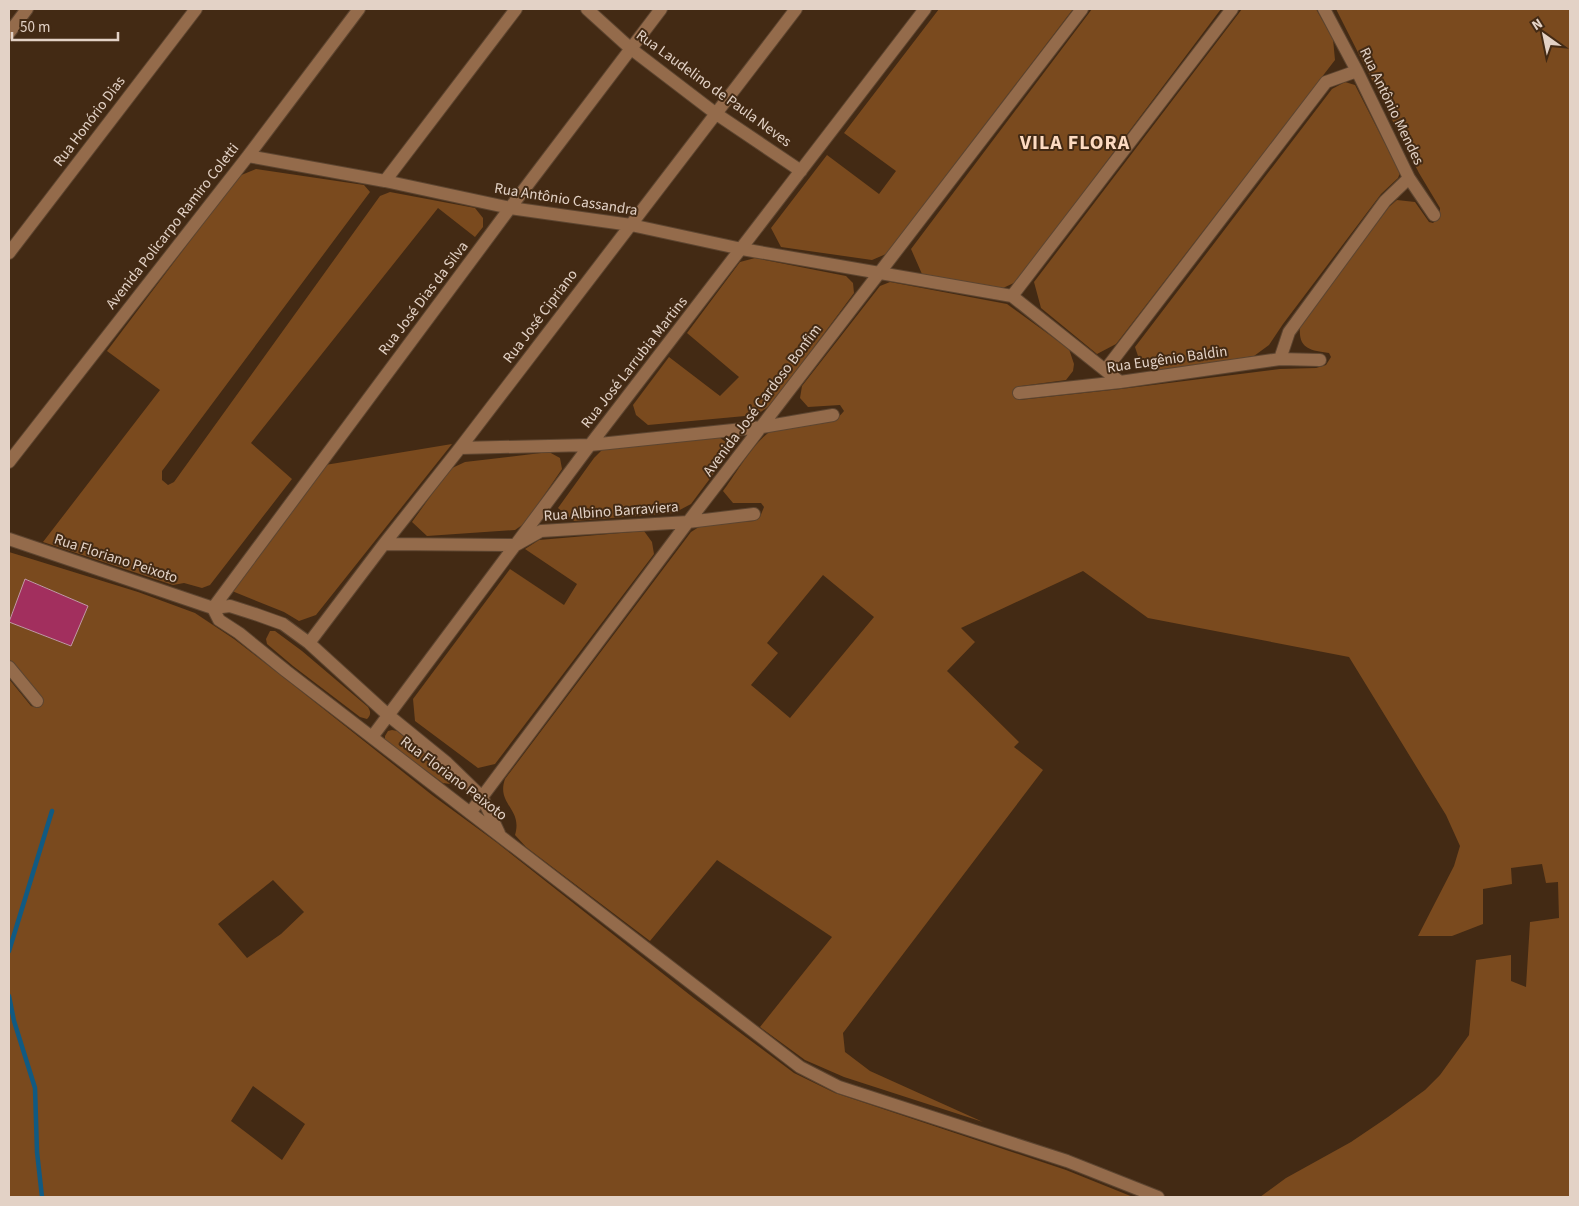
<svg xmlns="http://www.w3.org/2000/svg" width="1579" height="1206" font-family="'Source Sans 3',sans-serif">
<rect width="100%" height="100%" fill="#432a14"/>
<path fill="#7a4a1e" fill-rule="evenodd" d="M939 9H1073L886 254 872 260 781 247 771 228 827 155 879 194 896 171 844 133Z
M1092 9H1221L1016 282 1003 288 922 274 911 249Z
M1242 9H1316L1333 39 1335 60 1116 344 1097 354 1041 308 1034 282Z
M1336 9H1570V1197H1260L1286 1178 1351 1142 1388 1117 1425 1090 1440 1075 1469 1035 1476 960 1511 955V981L1526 987 1530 922 1559 918 1558 882 1546 883 1542 864 1511 868 1512 884 1483 889V924L1452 936H1418L1454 866 1460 846 1446 815 1349 657 1148 618 1083 571 961 628 975 642 947 671 1019 742 1014 747 1043 770 843 1033 845 1052 870 1071 983 1122 844 1077 805 1060 760 1027 832 937 717 860 650 941 526 847 515 835C523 808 496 805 505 779L691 532 702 525 754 521 760 517 764 507 761 503H733L723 491C735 475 758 435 775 429 796 420 829 432 844 411L840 405 808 407 800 398 802 386 880 286 890 282 1007 304 1069 349 1074 364 1073 371 1066 380 1021 386 1015 389V396L1019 400 1121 389 1280 369 1316 368 1326 365 1331 357 1329 353C1310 350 1298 349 1300 326L1389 207 1397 200 1415 202 1429 222 1433 223 1440 216V208L1419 173ZM823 575 874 617 790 718 751 685 778 653 767 643Z
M1345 82 1355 85 1400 173 1398 178 1381 194 1283 324 1269 345 1254 356 1154 372 1140 362 1135 347 1332 89Z
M256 169 364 185 370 192 162 471V480L168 485 174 482 380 196 390 192 475 208 483 218V227L475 237 438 208 251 443 292 479 210 585 202 588 184 583 173 585 43 542 160 390 107 351 239 176Z
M755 258 846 276 853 283 854 293 771 405 756 415 648 425 636 415 633 405 669 357 720 396 739 377 687 333 740 262Z
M719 437 727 443 729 453 691 504 674 513 574 521 558 508 594 458 602 450Z
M452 444 316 615 299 621 284 612 232 591 313 467Z
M549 452 560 458 562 469 525 523 515 530 427 536 412 522 450 469 465 462Z
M644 531 652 542 654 554 495 764 478 768 415 721 413 699 510 569 564 605 577 584 525 549 539 540Z
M9 552 138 592 195 613 234 639 282 676 432 795 496 842 695 999 794 1073 835 1093 1066 1170 1133 1197H9V679L31 706 38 708 42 703 40 696 9 659V622L70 646 88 606 26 579 9 620ZM273 880 304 912 281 934 247 958 218 924ZM253 1086 305 1124 282 1160 231 1121Z
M270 631H275L302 651 368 707C371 712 371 715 367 719L360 717 293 666 267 644 266 639Z
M392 730 397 731 449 773 452 777V782L450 784 443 783 385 740V736L388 731Z"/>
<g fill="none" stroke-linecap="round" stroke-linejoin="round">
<path stroke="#115a82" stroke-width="4.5" d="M9 951 52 811
M9 996 14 1021 35 1088 37 1152 42 1197"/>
</g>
<path fill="#a22f5e" stroke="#c29aa5" d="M25 579 88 606 71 646 9 622Z"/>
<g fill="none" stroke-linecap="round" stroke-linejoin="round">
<g stroke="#5d4530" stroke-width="14">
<path id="minor" d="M587 9 630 48 715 113 801 171
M1324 9 1357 71 1409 178 1434 215
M9 33 27 9
M248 156 385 181 510 208 631 225 742 249 1012 296 1120 382
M385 181 516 9
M9 253 196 9
M1012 296 1232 9
M1280 359 1289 332 1385 201 1409 178
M1106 369 1326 82 1357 71
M1019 393 1120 382 1280 359 1320 360
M460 448 590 445 762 427 833 415
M9 462 248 156 359 9
M9 539 213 608 230 606 255 614 283 624 309 643 388 715 447 763 482 797 499 833
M384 544 516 545 541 531 688 522 754 514
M213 608 219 620 239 633 286 671 800 1067 839 1087 1067 1161 1158 1197
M213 608 510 208 661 9
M309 643 384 544 460 448 796 9
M9 667 37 701
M372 737 590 445 925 9
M470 813 688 522 1082 9"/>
</g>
<use href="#minor" stroke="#946b4b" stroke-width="12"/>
</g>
<g text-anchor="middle" stroke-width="4" stroke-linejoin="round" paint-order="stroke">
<g font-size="15" fill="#e3d2c6" stroke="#432a14">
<text transform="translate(714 88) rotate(36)" y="5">Rua Laudelino de Paula Neves</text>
<text transform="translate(1392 106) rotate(64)" y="5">Rua Antônio Mendes</text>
<text transform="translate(89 121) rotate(-53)" y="5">Rua Honório Dias</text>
<text transform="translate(566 199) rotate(9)" y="5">Rua Antônio Cassandra</text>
<text transform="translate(172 226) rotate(-52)" y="5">Avenida Policarpo Ramiro Coletti</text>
<text transform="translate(423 298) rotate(-53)" y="5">Rua José Dias da Silva</text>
<text transform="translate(540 316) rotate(-53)" y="5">Rua José Cipriano</text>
<text transform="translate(1167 359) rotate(-8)" y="5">Rua Eugênio Baldin</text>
<text transform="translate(634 362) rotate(-52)" y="5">Rua José Larrubia Martins</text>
<text transform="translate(762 400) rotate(-53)" y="5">Avenida José Cardoso Bonfim</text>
<text transform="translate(611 511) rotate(-4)" y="5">Rua Albino Barraviera</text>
<text transform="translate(116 558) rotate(18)" y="5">Rua Floriano Peixoto</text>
<text transform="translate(454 778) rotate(37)" y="5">Rua Floriano Peixoto</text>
</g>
<g font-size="20" font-weight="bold" letter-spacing="1" fill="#fddbc2" stroke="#432a14">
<text x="1075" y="149">VILA FLORA</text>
</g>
</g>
<rect width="1579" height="1206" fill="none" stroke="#e3d2c6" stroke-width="20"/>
<g transform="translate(1544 35) rotate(327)" stroke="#432a14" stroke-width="4" paint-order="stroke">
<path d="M0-4L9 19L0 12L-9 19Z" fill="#e3d2c6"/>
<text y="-8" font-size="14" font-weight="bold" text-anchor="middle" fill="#e3d2c6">N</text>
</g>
<path d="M12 32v8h106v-8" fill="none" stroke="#e3d2c6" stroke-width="2.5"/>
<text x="20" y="32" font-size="15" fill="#e3d2c6" stroke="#432a14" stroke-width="4" paint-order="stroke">50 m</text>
</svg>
